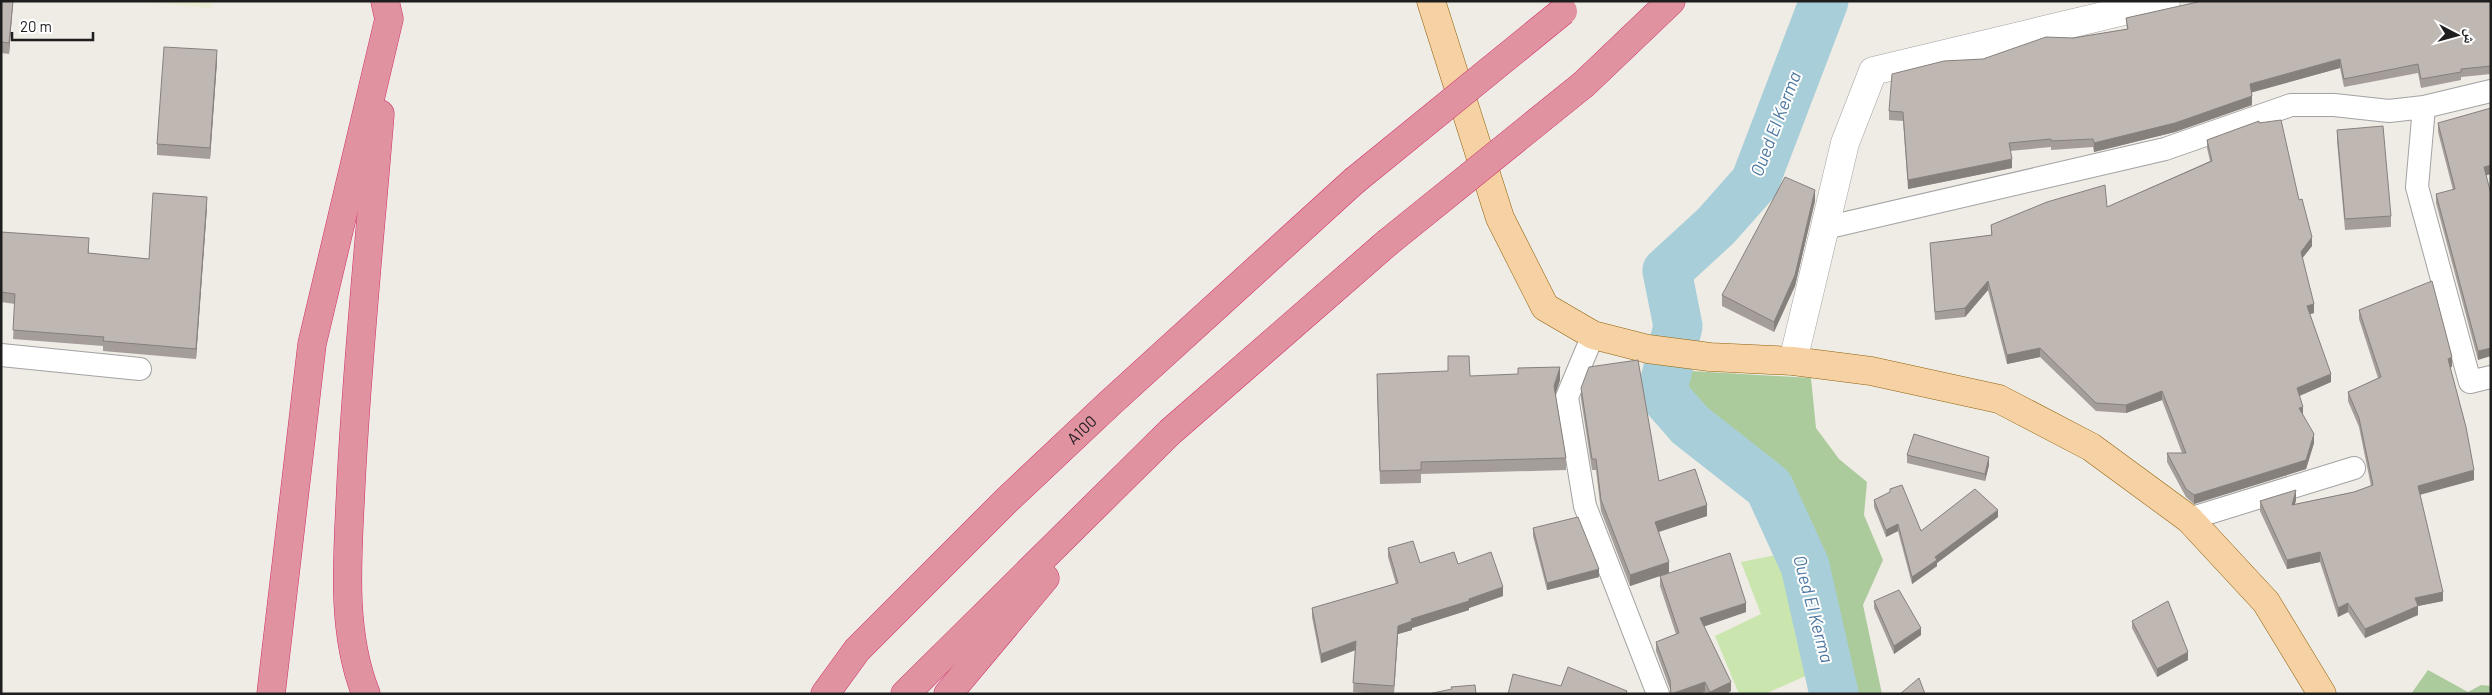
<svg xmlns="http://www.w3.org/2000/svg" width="2492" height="695" font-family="Barlow,'Noto Naskh Arabic',sans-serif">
<rect width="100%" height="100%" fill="#efebe5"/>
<path fill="#eaecd2" d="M137 1H213L210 8Z"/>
<path fill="#cae6ae" d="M1786 553 1797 577 1821 669 1765 694H1739L1715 636 1761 614 1741 562Z"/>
<path fill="#abcb9c" d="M1675 370 1811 378 1816 428 1839 459 1867 482 1864 515 1883 560 1863 605 1882 694H1847L1812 553 1761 456 1705 423 1677 390Z
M2428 670 2468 692 2481 685 2491 686V694H2411Z"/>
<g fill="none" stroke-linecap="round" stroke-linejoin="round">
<path stroke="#a8cfd9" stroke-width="49" d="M1824 1 1755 182 1716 226 1667 271 1678 326 1662 393 1690 425 1769 487 1805 566 1834 694"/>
<g stroke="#a2a2a2" stroke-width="24">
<path id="minor" d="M2424 107 2417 187 2470 382 2491 377
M1825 228 2165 149 2291 105H2334L2389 111 2424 107 2491 91
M1593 335 1567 397 1585 506 1658 694
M1 355 140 369
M2189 519 2354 468"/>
</g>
<g stroke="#a2a2a2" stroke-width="29">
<path id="tertiary" d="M1793 361 1845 143 1873 71 2166 1"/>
</g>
<g stroke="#8f620a" stroke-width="29">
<path id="primary" d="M1431 1 1500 218 1545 307 1593 335 1648 349 1710 357 1793 361 1871 371 1999 399 2091 447 2189 519 2266 602 2322 694"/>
</g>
<g stroke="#cf2f68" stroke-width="29">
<g id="motorway">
<path d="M1584 84 1671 1"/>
<path d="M271 694 312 344 389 19 385 1"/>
<path d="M366 694C340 629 348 553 351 484 357 361 370 237 380 114"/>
<path id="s1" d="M825 694 857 650 1007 500 1110 403 1354 181"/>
<path d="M905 694 1170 432 1387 243"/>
<path d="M948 694 1045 578"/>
</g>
</g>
<use href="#minor" stroke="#fff" stroke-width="22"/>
<use href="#tertiary" stroke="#fff" stroke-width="28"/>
<use href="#primary" stroke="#f6d1a3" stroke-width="28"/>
<use href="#motorway" stroke="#e192a1" stroke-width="28"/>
<g stroke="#cf2f68" stroke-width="29" stroke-linecap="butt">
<path id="motorway-bridge" d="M1354 181 1563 11
M1387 243 1584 84"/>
</g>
<use href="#motorway-bridge" stroke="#e192a1" stroke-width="28"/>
</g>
<path fill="#a49d99" d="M1 1H13L9 54 1 53Z
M2491 1V74L2461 77V80L2421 88 2418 73 2344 87 2340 68 2252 92V105L2175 132 2094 152 2093 147 2051 150V147L2010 151 2012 168 1908 189 1903 121 1889 120V111L1983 59 2073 38 2127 29 2126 18Z
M217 61 210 159 157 155V144Z
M2259 123 2299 200 2312 246 2302 258 2314 313 2310 314 2331 382 2299 396 2303 415 2314 443 2306 469 2194 504 2186 497 2167 462V453H2182L2162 400 2126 413 2096 411 2040 357 2007 364 1988 290 1965 317 1935 320 1930 243 1991 235V225L2107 207 2210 161 2207 148V140Z
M2438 123 2486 176 2478 360 2436 203V194L2453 190 2438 132Z
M2337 130 2391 216V227L2345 230 2337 141Z
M1815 201 1795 286 1774 332 1722 306V295Z
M207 207 196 359 103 351V346L13 339 15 304 1 302V232L89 248V253L149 259Z
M2359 310 2452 367H2450L2474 480 2420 495 2443 601 2418 606V615L2365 638 2348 612 2338 617 2320 562 2287 569 2260 511V501L2296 500 2295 504 2354 492 2371 486 2359 427 2348 401V392L2378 378 2359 319Z
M1470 376 1560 380 1555 395 1566 458V470L1421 474V483L1380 484 1377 387Z
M1581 388 1659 481 1707 516 1659 532 1669 573 1630 586 1601 511 1596 470H1592L1581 399Z
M1907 455 1989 465 1985 481 1907 463Z
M1890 489 1921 531 1998 517 1937 563V566L1912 584 1898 531 1886 537 1874 507V500L1890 492Z
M1533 528 1599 577 1547 590 1533 536Z
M1388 548 1420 563 1458 564 1503 596 1469 608V610L1412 628V630L1398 634 1394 694H1377L1353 692 1355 650 1321 663 1312 617V608L1396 584 1388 557Z
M1660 576 1746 612 1704 626 1731 691 1726 694H1706L1705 692 1699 694H1671L1670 689 1656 651V642L1676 634 1660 586Z
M1874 601 1921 635 1894 654 1874 608Z
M2132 621 2188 660 2157 677 2132 628Z"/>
<path fill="#86807d" d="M13 1 9 54V43Z
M217 50V61L210 159V148Z
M2340 59V68L2250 93V84Z
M2252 96V105L2175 132 2094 152V143Z
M2012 159V168L1908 189V180Z
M2491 165V174L2484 176V167Z
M1815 190V201L1795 286 1774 332V322Z
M207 197V207L196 359V349Z
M2312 237V246L2301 260V252Z
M1988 281V290L1965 317V308Z
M2314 304V313L2307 315V306Z
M2040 348V357L2007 364V355Z
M2491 348V356L2478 360V351Z
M2452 357V367L2448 368V359Z
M1560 367V380L1554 399V386Z
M2331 374V382L2297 397V388Z
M2162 391V400L2126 413V405Z
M2303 407V415L2299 408Z
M2314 434V443L2306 469 2194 504V495Z
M1989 457V465L1985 481V474Z
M2474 470V480L2418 495V486Z
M2296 490V500L2292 514V505Z
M1707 505V516L1655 533V522Z
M1998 510V517L1937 563V566L1912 584V577L1935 557Z
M1898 524V531L1886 537V530Z
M2320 552V562L2287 569V560Z
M1669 562V573L1630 586V575Z
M1599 569V577L1547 590V583Z
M1503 587V596L1469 608V610L1412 628V630L1398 634 1394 694 1398 626 1411 619Z
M2443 592V601L2418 606V615L2365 638V629L2415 598Z
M1746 603V612L1700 628V618Z
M2348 603V612L2338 617V608Z
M1921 628V635L1894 654V646Z
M1356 641V650L1321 663V654Z
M2188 652V660L2157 677V669Z
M1705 682V692L1699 694H1671Z
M1731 682V691L1726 694H1710V692Z"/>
<path fill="#bfb7b2" stroke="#86807d" d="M1 1H13L9 43 1 42Z
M2202 1H2491V66L2461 69V72L2421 79 2418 64 2344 79 2340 59 2250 84 2252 96 2175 123 2094 143 2093 139 2051 141V139L2009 143 2012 159 1908 180 1903 112 1889 111 1892 74 1944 61 1983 59 2046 37 2073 38 2128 29 2126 18Z
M164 47 217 50 210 148 157 144Z
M2491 108V165L2484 167 2491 194V348L2478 351 2436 194 2455 189 2438 123Z
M2281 120 2299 200 2302 199 2312 237 2301 252 2314 304 2307 306 2331 374 2297 388 2303 407 2299 408 2314 434 2306 460 2194 495 2186 489 2167 453H2186L2162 391 2126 405 2096 403 2040 348 2007 355 1988 281 1965 308 1935 312 1930 243 1992 235 1991 225 2047 202 2105 185 2107 207 2212 161 2207 140 2259 121V123Z
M2383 126 2391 216 2345 219 2337 130Z
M1785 177 1815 190 1795 275 1774 322 1722 295Z
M153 193 207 197 196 349 103 341 104 337 13 330 15 294 1 292V232L89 238 88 253 149 259Z
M2432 281 2452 357 2448 359 2466 427 2474 470 2418 486 2443 592 2415 598 2418 606 2365 629 2348 603 2338 608 2320 552 2287 560 2260 501 2296 490 2292 505 2354 492 2373 485 2359 418 2348 392 2381 377 2359 310Z
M1448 356H1469L1470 376 1518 374V368L1560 367 1554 386 1566 458 1421 462V470L1380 471 1377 374 1448 371Z
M1638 360 1659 481 1695 469 1707 505 1655 522 1669 562 1630 575 1601 500 1596 459H1592L1581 388 1589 367Z
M1914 434 1989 457 1985 474 1907 455Z
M1902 485 1921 531 1975 489 1998 510 1935 557 1937 560 1912 577 1898 524 1886 530 1874 500 1890 492V489Z
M1578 517 1599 569 1547 583 1533 528Z
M1413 541 1420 563 1454 552 1458 564 1491 552 1503 587 1469 599V601L1411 619 1412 621 1398 626 1394 686 1353 683 1356 641 1321 654 1312 608 1398 583 1388 548Z
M1730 553 1746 603 1700 618 1731 682 1710 692 1705 682 1671 694 1670 680 1656 642 1679 633 1660 576Z
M1899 590 1921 628 1894 646 1874 601Z
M2168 601 2188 652 2157 669 2132 621Z
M1568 667 1627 691 1626 694H1508L1513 674 1561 686Z
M1919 678 1925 694H1900Z
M1475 685 1476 694H1428L1452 689 1451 687Z"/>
<g text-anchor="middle" stroke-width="4" stroke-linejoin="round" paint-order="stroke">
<g font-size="16" fill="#1e1e1e" stroke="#fff">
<text dy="6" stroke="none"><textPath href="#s1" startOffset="369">A100</textPath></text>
</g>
<g font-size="18" font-style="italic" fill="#4e78a0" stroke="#fff">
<text transform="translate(1776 124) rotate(-69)" y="6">Oued El Kerma</text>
<text transform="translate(1813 609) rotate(75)" y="6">Oued El Kerma</text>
</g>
</g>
<rect width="2492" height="695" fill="none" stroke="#1e1e1e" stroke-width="5"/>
<g transform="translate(2457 35) rotate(96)" stroke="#ffffff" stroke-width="4" paint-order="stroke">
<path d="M0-4L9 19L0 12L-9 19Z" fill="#1e1e1e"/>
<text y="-8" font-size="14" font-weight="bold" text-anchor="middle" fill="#1e1e1e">ش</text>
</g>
<path d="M12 32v8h81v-8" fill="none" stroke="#1e1e1e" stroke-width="2.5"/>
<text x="20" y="32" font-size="15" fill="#1e1e1e" stroke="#ffffff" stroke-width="4" paint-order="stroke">20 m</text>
</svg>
